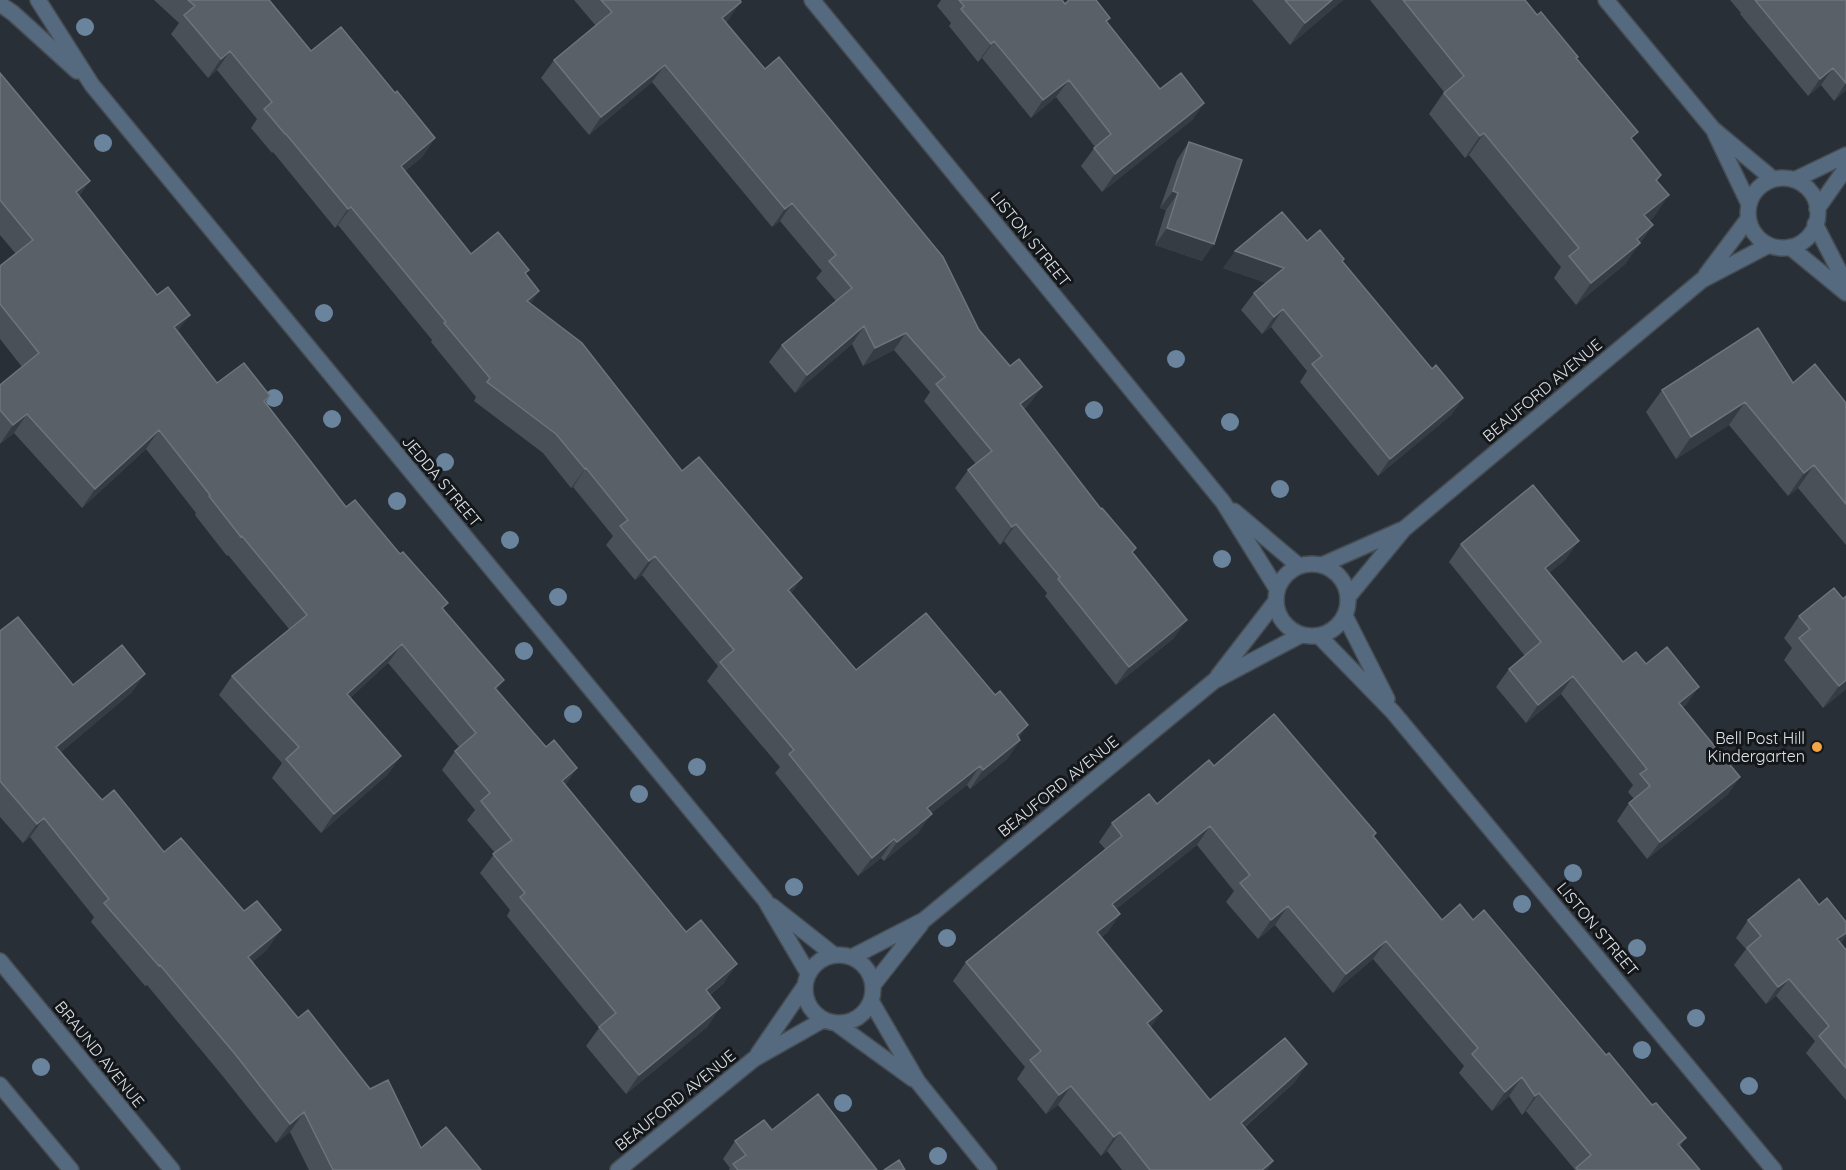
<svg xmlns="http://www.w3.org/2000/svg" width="1846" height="1170" font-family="Quicksand,sans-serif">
<rect width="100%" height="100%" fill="#282f36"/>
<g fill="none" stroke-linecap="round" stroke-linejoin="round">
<g stroke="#454c52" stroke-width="18">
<path id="minor" d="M38 0 92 85 765 900 808 973
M812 0 1223 502 1277 589
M1606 0 1713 129 1773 179
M0 4 13 13 77 71
M1715 133 1749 204
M1748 213a35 35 0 1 1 70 0a35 35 0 1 1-70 0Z
M1794 180 1846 155
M1817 209 1846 168
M1815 224 1846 284
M1790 247 1846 293
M1706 275 1748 219
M1234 511 1299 566
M1276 600a36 36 0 1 1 72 0a36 36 0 1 1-72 0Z
M1322 565 1401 530
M1348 597 1404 529 1702 280 1769 245
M1345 616 1387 699
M1319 636 1393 712 1774 1170
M1218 676 1276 601
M772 906 834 955
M805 989a34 34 0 1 1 68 0a34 34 0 1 1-68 0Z
M852 957 924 920 1214 681 1301 635
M873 985 921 924
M871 1001 918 1082 989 1170
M837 1024 913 1079
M758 1054 804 987
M618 1170 754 1059 823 1020"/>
</g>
<g stroke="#454c52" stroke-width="18">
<path id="tertiary" d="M0 961 172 1170
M0 1085 71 1170"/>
</g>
<use href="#minor" stroke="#556a7f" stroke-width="15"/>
<use href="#tertiary" stroke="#556a7f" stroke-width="15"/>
</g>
<g fill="#6a849e">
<circle cx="85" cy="27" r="9"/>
<circle cx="103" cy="143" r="9"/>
<circle cx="324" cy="313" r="9"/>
<circle cx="1176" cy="359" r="9"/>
<circle cx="274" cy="398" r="9"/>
<circle cx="1094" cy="410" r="9"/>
<circle cx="332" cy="419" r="9"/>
<circle cx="1230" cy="422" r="9"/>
<circle cx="445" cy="462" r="9"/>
<circle cx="1280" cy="489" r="9"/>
<circle cx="397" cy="501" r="9"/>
<circle cx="510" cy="540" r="9"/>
<circle cx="1222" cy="559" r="9"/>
<circle cx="558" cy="597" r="9"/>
<circle cx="524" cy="651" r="9"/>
<circle cx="573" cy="714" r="9"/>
<circle cx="697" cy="767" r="9"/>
<circle cx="639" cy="794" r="9"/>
<circle cx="1573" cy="873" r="9"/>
<circle cx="794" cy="887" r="9"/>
<circle cx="1522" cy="904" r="9"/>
<circle cx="947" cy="938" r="9"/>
<circle cx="1637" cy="948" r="9"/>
<circle cx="1696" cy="1018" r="9"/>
<circle cx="1642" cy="1050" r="9"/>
<circle cx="41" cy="1067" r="9"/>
<circle cx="1749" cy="1086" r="9"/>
<circle cx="843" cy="1103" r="9"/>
<circle cx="938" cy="1156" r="9"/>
</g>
<path fill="#495058" d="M154 0H270L311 51 395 93 435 138 422 157 405 171 471 254 529 270 526 274 539 291 530 304 682 471 791 593 856 670 1019 739 1020 740 1007 759 970 789 967 785 931 813 918 833 884 861 881 858 858 876 775 773 780 767 707 681 718 666 642 575 635 580 606 545 613 536 573 487 571 488 543 453 474 401 476 397 431 342 432 340 338 225 335 228 273 152 272 153 251 128 257 119 217 70 208 78 171 34 179 23Z
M574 0H740L729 19 726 22 1010 366 1042 387 1029 404 1024 409 1133 553 1174 638 1116 685 1045 596 1047 593 1004 541 1000 545 955 488 968 470 976 464 924 401 930 392 894 350 863 366 852 344 795 393 769 362 782 345 836 301 816 278 822 271 780 221 772 227 652 82 589 135 541 78 554 60 596 26Z
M941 0H1062L1065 4 1110 18 1107 22 1160 89 1204 103 1192 120 1102 192 1081 166 1095 147 1056 97 1031 118 982 58 978 62 949 26 951 23 937 6Z
M1252 0H1343L1290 45Z
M1370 0H1525L1537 15 1577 58 1632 141 1661 175 1657 181 1654 217 1649 221 1653 225 1625 264 1576 305 1554 278 1561 267 1469 155 1465 158 1429 114 1444 92Z
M1730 0H1846V90L1834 101 1821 85 1808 96 1740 14 1741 13Z
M0 73 90 181 79 196 217 383 270 396 265 403 346 507 444 609 497 690 546 747 577 768 565 785 724 983 710 995 720 1008 707 1027 626 1094 586 1046 599 1028 507 916 510 910 480 873 495 853 467 820 475 810 442 770 455 751 459 747 388 663 350 698 401 756 387 775 321 833 272 778 282 763 219 695 232 676 289 629 228 555 227 556 195 515 196 513 146 449 82 508 14 433 0 444V385L22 367 0 339V266L16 254 0 235Z
M1189 142 1202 261 1155 245 1166 210 1160 208 1177 160Z
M1307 241 1344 259 1342 262 1432 369 1463 398 1451 415 1378 476 1300 382 1307 371 1271 327 1262 334 1241 310 1254 293 1266 283 1223 268Z
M1793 383 1846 403V545L1798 488 1788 496 1729 425 1676 459 1646 412 1662 390Z
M1461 544 1566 559 1549 573 1623 662 1646 664 1687 704 1683 707 1740 777 1727 795 1647 859 1617 821 1629 803 1634 799 1628 792 1633 785 1561 694 1526 723 1496 687 1509 669 1525 656 1449 562Z
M1846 596V689L1823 708 1784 660 1792 648 1784 638 1799 616 1843 599Z
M0 631 73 685 145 674 131 693 61 752 102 800 164 852 267 950 252 962 298 1018 370 1089 421 1148 481 1170H309L290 1132 276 1143 221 1074 147 985 145 986 91 922 94 917 30 837 23 843 0 817Z
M1214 766 1373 837 1442 920H1473L1606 1055 1652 1105 1686 1138 1680 1146 1700 1170H1575L1526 1111 1522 1115 1509 1096 1492 1111 1459 1073 1464 1066 1373 959 1333 993 1275 925 1258 939 1226 902 1234 891 1197 845 1116 909 1120 914 1107 933 1101 937 1162 1011 1150 1027 1210 1100 1307 1064 1294 1083 1245 1127 1273 1161 1267 1170H1122L1107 1151 1101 1156 1058 1105 1046 1114 1017 1079 1025 1067 953 981 966 962 1105 849 1099 842 1112 823 1157 804Z
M1819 905 1846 922V936L1841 943 1846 950V1100L1806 1053 1815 1041 1776 996 1766 1004 1734 965 1746 949 1736 938 1748 920Z
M772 1130 877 1170H729L730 1168 723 1159 735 1141Z"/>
<path fill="#353c44" d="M1332 0H1343L1290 45 1305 23Z
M741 2 729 19 710 36 722 18Z
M994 41 982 58 978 62 991 44Z
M230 51 217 70 208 78 221 59Z
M665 65 652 82 589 135 601 117Z
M1833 68 1821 85 1808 96 1820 79Z
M1069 80 1056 97 1031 118 1043 100Z
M1846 83V90L1834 101Z
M1204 103 1192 120 1102 192 1115 174Z
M1484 133 1469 155 1465 158 1480 136Z
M435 138 422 157 387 185 401 166Z
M90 181 76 200V192Z
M1173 191 1178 193 1166 210 1160 208Z
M1669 195 1654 217 1629 237 1644 215Z
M792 203 780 221 772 227 785 209Z
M351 207 338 225 335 228 348 209Z
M1653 225 1625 264 1576 305 1591 283 1637 239Z
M1167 228 1214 244 1202 261 1155 245Z
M1235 251 1284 268 1272 285 1223 268Z
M539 291 526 310 527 301Z
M1283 309 1271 327 1262 334 1274 317Z
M190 315 176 334 174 327Z
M864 326 852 344 795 393 807 375Z
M906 333 894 350 863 366 875 348Z
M1042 387 1029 404 1008 422 1020 404Z
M1463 398 1451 415 1378 476 1390 459Z
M1745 402 1729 425 1676 459 1691 437Z
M27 414 14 433 0 444 13 425Z
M159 430 146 449 82 508 95 489Z
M1814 465 1798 488 1788 496 1804 473Z
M586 468 573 487 571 488 585 469Z
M1016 524 1004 541 1000 545 1012 527Z
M1579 541 1566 559 1533 586 1545 568Z
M655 556 642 575 635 580 649 561Z
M802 578 789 597 788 590Z
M1187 620 1174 638 1116 685 1129 667Z
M402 644 388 663 333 713 347 694Z
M145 674 131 693 43 767 56 747Z
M1573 676 1561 694 1526 723 1538 705Z
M504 680 491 699 495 688Z
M1846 680V689L1823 708 1839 686Z
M1699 687 1687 704 1667 720 1679 703Z
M1028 725 1015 744 1020 740 1007 759 970 789 983 770 1017 735Z
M401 756 387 775 321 833 334 814Z
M980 766 967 785 914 827 927 808Z
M577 768 563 787 562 781Z
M1740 777 1727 795 1647 859 1660 842Z
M932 814 918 833 884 861 897 842Z
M44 818 30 837 23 843 37 824Z
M1210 826 1197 845 1098 923 1112 904Z
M894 839 881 858 858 876 872 858Z
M1288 906 1275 925 1258 939 1271 920Z
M1120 914 1107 933 1084 951 1097 932Z
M281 930 267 950 234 977 248 957Z
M1846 933V936L1839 946 1837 939Z
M1386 941 1373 959 1333 993 1346 974Z
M737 964 724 983 692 1009 706 990Z
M1789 979 1776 996 1766 1004 1778 987Z
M720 1008 707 1027 626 1094 639 1075Z
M1162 1011 1149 1030 1147 1023Z
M1307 1064 1294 1083 1228 1141 1241 1123Z
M1522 1077 1509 1096 1492 1111 1505 1092Z
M1071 1086 1058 1105 1046 1114 1059 1095Z
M1539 1093 1526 1111 1522 1115 1535 1096Z
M304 1112 290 1132 276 1143 290 1124Z
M1120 1132 1107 1151 1101 1156 1114 1137Z
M1273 1161 1267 1170H1262Z"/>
<path fill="#596067" stroke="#6e747c" stroke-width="1.5" d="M188 0H269L311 51 341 27 395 93 397 91 435 138 401 166 471 254 498 232 529 270 525 273 539 291 527 301 582 343 682 471 699 457 802 578 788 590 856 670 926 613 995 695 1000 691 1028 725 1017 735 1020 740 983 770 980 766 927 808 932 814 897 842 894 839 872 858 789 754 794 750 720 662 734 650 655 556 649 561 620 526 628 520 586 468 585 469 556 434 487 382 490 378 444 323 446 322 351 207 348 209 286 134H285L264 109 272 102 230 51 221 59 184 15 195 6Z
M601 0H740L741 2 722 18 765 69 779 57 943 257 979 330 1010 366 1019 359 1042 387 1020 404 1101 509 1102 508 1136 548 1132 552 1187 620 1129 667 1058 579 1060 577 1016 524 1012 527 968 470 992 451 936 384 945 377 906 333 875 348 864 326 807 375 782 345 852 288 829 261 836 255 792 203 785 209 665 65 601 117 554 60 612 12Z
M959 0H1062L1065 4 1069 0H1096L1110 18 1106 21 1160 89 1181 73 1204 103 1115 174 1094 148 1111 134 1069 80 1043 100 994 41 991 44 961 9 964 6Z
M1285 0H1332L1305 23Z
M1403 0H1525L1537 15 1541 12 1578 57 1576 58 1638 132 1631 138 1661 175 1656 180 1669 195 1644 215 1653 225 1637 239 1640 243 1591 283 1569 256 1579 248 1484 133 1480 136 1444 93 1464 76Z
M1755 0H1846V83L1833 68 1820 79Z
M0 73 90 181 76 192 157 295 168 287 190 315 174 327 217 383 244 363 270 396 264 401 346 507 355 500 400 554 403 552 448 603 442 608 504 680 495 688 546 747 554 740 577 768 562 781 650 888 686 932 701 920 737 964 706 990 720 1008 639 1075 599 1027 616 1013 520 897 525 893 493 854 512 840 481 801 490 793 455 751 476 733 402 644 347 694 401 756 334 814 286 759 299 747 232 676 307 615 242 536 241 537 209 496 210 495 159 430 95 489 27 414 13 425 0 410V385L39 353 0 304V266L33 240 0 200Z
M1189 142 1242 160 1214 244 1167 228 1178 193 1173 191Z
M1282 212 1307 241 1320 230 1344 259 1342 261 1432 369 1436 365 1463 398 1390 459 1312 364 1322 356 1283 309 1274 317 1254 293 1284 268 1235 251Z
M1758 328 1793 383 1815 364 1846 403V504L1814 465 1804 473 1745 402 1691 437 1662 390Z
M1533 485 1579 541 1545 568 1623 662 1636 652 1646 664 1667 647 1699 687 1679 703 1740 777 1660 842 1629 803 1650 786 1640 774 1647 769 1573 676 1538 705 1509 669 1541 642 1461 544Z
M1834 588 1843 599 1846 596V680L1839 686 1799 638 1810 629 1799 616Z
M18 617 73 685 122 645 145 674 56 747 102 800 114 790 164 852 181 838 244 911 257 901 281 930 248 957 298 1018 308 1010 370 1089 388 1080 421 1148 446 1127 481 1170H333L304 1112 290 1124 235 1054 160 965 159 966 104 903 109 899 44 818 37 824 0 781V631Z
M1274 714 1376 833 1373 836 1442 920 1460 904 1473 920 1484 910 1606 1055 1609 1053 1652 1105 1656 1103 1686 1138 1678 1144 1700 1170H1578L1576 1168 1591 1155 1539 1093 1535 1096 1522 1077 1505 1092 1472 1054 1478 1048 1386 941 1346 974 1288 906 1271 920 1240 883 1250 875 1210 826 1112 904 1120 914 1097 932 1162 1011 1147 1023 1210 1100 1285 1038 1307 1064 1241 1123 1273 1161 1262 1170H1150L1120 1132 1114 1137 1071 1086 1059 1095 1030 1060 1041 1051 966 962 1122 836 1112 823 1149 794 1157 804 1209 760 1214 766Z
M1799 879 1819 905 1827 898 1846 922V933L1837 939 1846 950V1068L1819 1036 1829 1026 1789 979 1778 987 1747 948 1761 936 1748 920Z
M818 1094 877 1170H738L733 1164 746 1155 735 1141 764 1120 772 1130Z
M899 1160 905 1170H884Z"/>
<circle fill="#f3a443" stroke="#14171a" stroke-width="2" cx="1817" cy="747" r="6"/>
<g text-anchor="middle" stroke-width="6" stroke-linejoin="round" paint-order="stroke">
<g font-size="16" fill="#dee3e8" stroke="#14171a">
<text transform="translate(1031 239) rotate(51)" y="6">LISTON STREET</text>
<text transform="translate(1542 390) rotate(-40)" y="6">BEAUFORD AVENUE</text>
<text transform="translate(442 481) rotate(50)" y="6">JEDDA STREET</text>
<text transform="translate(1058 786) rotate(-39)" y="6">BEAUFORD AVENUE</text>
<text transform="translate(1598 929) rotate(50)" y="6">LISTON STREET</text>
<text transform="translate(100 1054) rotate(51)" y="6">BRAUND AVENUE</text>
<text transform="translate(675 1100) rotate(-39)" y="6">BEAUFORD AVENUE</text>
</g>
<g font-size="16" fill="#dee3e8" stroke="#14171a" text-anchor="end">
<text x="1805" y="744">Bell Post Hill<tspan x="1805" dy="18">Kindergarten</tspan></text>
</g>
</g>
</svg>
